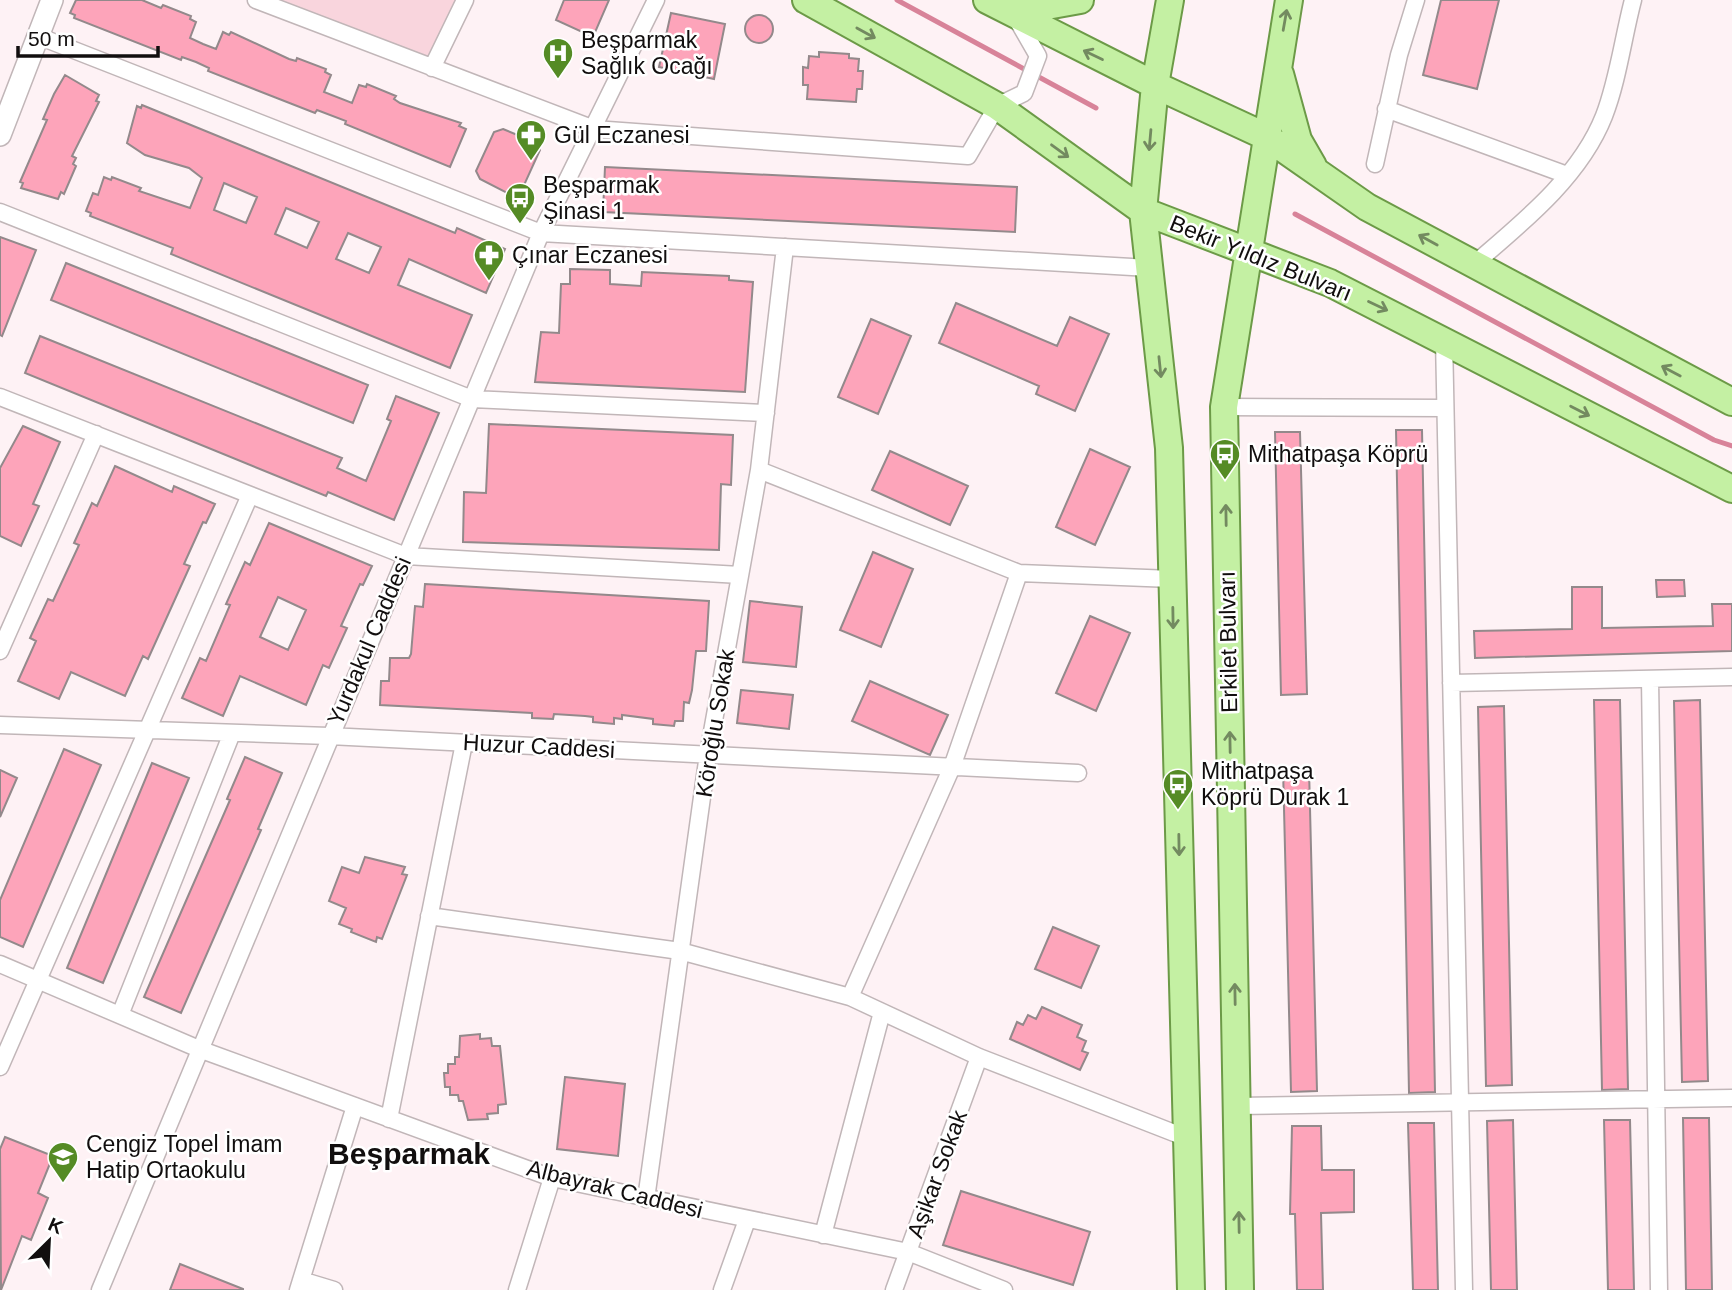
<svg xmlns="http://www.w3.org/2000/svg" width="1732" height="1290" font-family="Helvetica,sans-serif">
<rect width="100%" height="100%" fill="#fef2f5"/>
<path fill="#f9d5dd" d="M272 0H465L434 66Z"/>
<g fill="none" stroke-linecap="round" stroke-linejoin="round">
<path stroke="#d88399" stroke-width="5" d="M897 0 1096 108
M1295 214 1714 440 1732 446"/>
</g>
<path fill="#fda4ba" stroke="#93898b" stroke-width="2" fill-rule="evenodd" d="M76 0H142L161 8 163 5 191 16 190 19 196 22 190 38 203 44 216 49 223 32 229 35 231 32 289 59 296 61 297 58 326 69 325 72 331 75 324 92 352 103 359 85 366 87 367 84 396 96 394 99 400 103 461 123 459 126 466 129 450 167 345 124 346 121 317 110 315 113 208 71 209 68 196 62 182 57 181 60 74 18 75 15 70 13Z
M564 0H609L593 37 556 20Z
M1441 0H1499L1477 89 1423 75Z
M671 13 725 24 714 79 659 67Z
M745 29a14 14 0 1 1 28 0a14 14 0 1 1-28 0Z
M819 52 849 54V58L859 59 858 71H863L862 89H857L856 102 807 99 808 85H803V67L808 68 809 56 819 57Z
M65 75 99 95 96 101 99 102 72 156 76 158 73 164 76 166 64 194 61 192 58 199 21 188 23 183 20 182 47 120 43 119 54 94Z
M142 105 455 233 457 228 505 249 486 293 409 259 398 285 472 315 450 368 171 254 173 248 90 216 91 213 86 211 93 193 98 195 104 177 111 180 112 177 141 188 139 191 190 208 202 178 189 168 145 155 127 143 137 106 141 108ZM224 183 257 197 246 223 214 210ZM286 208 319 222 307 248 275 234ZM348 233 381 247 369 273 336 259Z
M503 129 537 143 540 150 520 194 513 196 480 179 476 171 494 132Z
M605 167 1017 187 1015 232 603 212Z
M0 237 36 250 2 336 0 335Z
M66 263 368 385 353 423 51 300Z
M570 269 610 270V284L641 286 642 272 729 276V280L753 282 745 392 535 382 541 332 559 333 561 284H570Z
M956 303 1057 346 1070 317 1109 334 1075 411 1036 394 1039 386 939 343Z
M871 319 911 336 878 414 838 397Z
M40 336 342 458 337 468 366 481 391 421 387 419 396 396 439 413 394 520 328 492 326 496 25 373Z
M489 424 733 435 731 485 721 484 719 550 463 542 464 492 486 493Z
M23 426 60 442 33 504 39 506 21 546 0 536V468Z
M1396 430H1422L1435 1092 1409 1093Z
M1275 432H1300L1307 694 1281 695Z
M1090 449 1130 467 1095 545 1056 527Z
M890 451 968 486 950 525 872 490Z
M115 466 172 492 174 486 215 504 206 523 203 522 184 564 190 566 148 659 143 656 125 696 71 672 59 699 18 681 36 641 30 638 48 599 53 601 79 545 74 543 92 503 97 506Z
M269 523 372 566 363 585 360 584 341 626 347 628 329 668 323 665 306 705 240 676 223 716 182 698 200 658 206 661 230 605 226 604 245 562 250 565ZM278 597 306 610 288 650 260 637Z
M873 552 913 569 881 647 840 630Z
M1656 580H1684L1685 596 1657 597Z
M425 584 709 601 706 651H696L692 690 689 703 684 702 683 721H675L674 726 653 724V719L622 715V719L614 718V724L593 722V717L585 716 554 714 553 719 532 718V713L380 705 381 681H389L390 658H409L411 654 415 606 423 607Z
M1572 587H1602V628L1713 626 1712 604H1732V651L1475 658 1474 631 1572 629Z
M750 601 802 607 796 667 743 662Z
M1090 616 1130 633 1096 711 1056 693Z
M870 681 948 715 930 755 852 721Z
M741 690 793 695 789 729 737 723Z
M1594 700H1620L1628 1089 1602 1090Z
M1700 700 1708 1081 1682 1082 1674 701Z
M1504 706 1512 1085 1486 1086 1478 707Z
M64 749 101 765 23 947 0 937V900Z
M245 757 282 773 258 829 261 830 181 1013 144 997 230 800 227 799Z
M152 763 189 778 103 983 67 968Z
M1283 768H1309L1317 1091 1291 1092Z
M0 770 17 778 0 817Z
M365 857 405 867 402 874 407 875 382 939 377 937 376 942 351 932 352 929 339 924 346 908 329 901 342 867 359 873Z
M1053 927 1099 946 1081 988 1035 969Z
M1042 1007 1082 1025 1077 1037 1086 1041 1082 1051 1088 1053 1080 1070 1010 1039 1017 1022 1023 1025 1028 1015 1036 1019Z
M480 1034V1039L491 1038 492 1046H500L506 1104 498 1105V1113L487 1114 488 1119 468 1120 463 1101H459L458 1095H450V1087H445L444 1073H448V1064H455V1057H459L460 1036Z
M565 1077 625 1084 618 1156 557 1149Z
M1683 1118H1709L1712 1290H1686Z
M1513 1120 1517 1290H1491L1487 1121Z
M1604 1120H1630L1634 1290H1608Z
M1408 1123H1434L1438 1290H1413Z
M1292 1126H1321L1322 1170H1354V1212L1321 1213 1323 1290H1297L1295 1214H1290Z
M5 1137 53 1156 38 1193 48 1198 31 1240 22 1236 1 1290 0 1149Z
M961 1191 1090 1232 1073 1285 943 1245Z
M180 1264 243 1289V1290H170Z"/>
<g fill="none" stroke-linecap="round" stroke-linejoin="round">
<g stroke="#c1b6b8" stroke-width="19">
<path id="minor" d="M256 0 594 129 968 156 997 106 1024 93 1038 56 1015 16
M38 36 541 233 1149 268
M432 68 465 0
M1386 109 1567 175
M1375 164 1399 55 1416 0
M0 212 472 399 766 413
M1473 265C1522 223 1580 177 1604 116 1618 80 1623 38 1633 0
M1444 339 1464 1290
M0 397 406 556 740 575
M1224 407 1445 408
M759 470 1019 573 1172 579
M0 651 96 434
M1650 679 1659 1290
M1451 683 1732 677
M0 725 329 736 1078 773
M429 916 680 951 850 997 979 1057 1187 1138
M0 964 199 1049 552 1178 908 1252 1004 1290
M850 997 952 767 1019 573
M120 1015 232 733
M0 1067 250 495
M1237 1106 1732 1098
M389 1119 464 743
M646 1199 708 754 759 470 785 247
M823 1235 882 1012
M301 1280 334 1290
M100 1290 541 233 656 0
M298 1290 355 1106
M517 1290 552 1178
M722 1290 747 1220
M894 1290 979 1057"/>
</g>
<g stroke="#c1b6b8" stroke-width="24">
<path id="tertiary" d="M0 135 52 0"/>
</g>
<g stroke="#6c9a47" stroke-width="30">
<path id="primary" d="M806 0 997 106 1143 211 1330 283 1732 489
M987 0 1155 85 1265 136 1367 207 1732 402
M1170 0 1155 85 1143 211 1169 448 1191 1290
M1002 7H1041L1080 0
M1280 74 1298 140 1313 166
M1240 1290 1224 407 1289 0"/>
</g>
<use href="#minor" stroke="#fff" stroke-width="16"/>
<use href="#tertiary" stroke="#fff" stroke-width="21"/>
<use href="#primary" stroke="#c4f0a3" stroke-width="26"/>
</g>
<defs><path id="oneway-shaft" d="M-6 0H5M1.5-3L5.5 0L1.5 3" fill="none" stroke-width="1.6" stroke-linecap="round" stroke-linejoin="round" transform="scale(1.75)"/></defs>
<g stroke="#738a60">
<use href="#oneway-shaft" transform="translate(1285 20) rotate(-80)"/>
<use href="#oneway-shaft" transform="translate(866 33) rotate(29)"/>
<use href="#oneway-shaft" transform="translate(1093 55) rotate(-154)"/>
<use href="#oneway-shaft" transform="translate(1150 140) rotate(95)"/>
<use href="#oneway-shaft" transform="translate(1060 151) rotate(36)"/>
<use href="#oneway-shaft" transform="translate(1428 240) rotate(-151)"/>
<use href="#oneway-shaft" transform="translate(1378 306) rotate(25)"/>
<use href="#oneway-shaft" transform="translate(1160 367) rotate(84)"/>
<use href="#oneway-shaft" transform="translate(1671 371) rotate(-152)"/>
<use href="#oneway-shaft" transform="translate(1580 411) rotate(27)"/>
<use href="#oneway-shaft" transform="translate(1226 515) rotate(-91)"/>
<use href="#oneway-shaft" transform="translate(1173 618) rotate(89)"/>
<use href="#oneway-shaft" transform="translate(1230 742) rotate(-91)"/>
<use href="#oneway-shaft" transform="translate(1179 845) rotate(89)"/>
<use href="#oneway-shaft" transform="translate(1235 994) rotate(-91)"/>
<use href="#oneway-shaft" transform="translate(1239 1222) rotate(-91)"/>
</g>
<defs>
<g id="hospital-pin" transform="scale(1.575)"><path d="M0 17L-7.5 6A9.5 9.5 0 1 1 7.5 6Z" fill="#558b25" stroke="#fff"/><path d="M-5-5h3v3.5h4V-5h3V5h-3V1.5h-4V5h-3Z" fill="#fff"/></g>
<g id="pharmacy-pin" transform="scale(1.575)"><path d="M0 17L-7.5 6A9.5 9.5 0 1 1 7.5 6Z" fill="#558b25" stroke="#fff"/><path d="M-2-6h4v4h4v4h-4v4h-4v-4h-4v-4h4Z" fill="#fff"/></g>
<g id="bus-pin" transform="scale(1.575)"><path d="M0 17L-7.5 6A9.5 9.5 0 1 1 7.5 6Z" fill="#558b25" stroke="#fff"/><path d="M-5-6H5V4H4V6H2V4H-2V6H-4V4H-5ZM-3.5-4V0h7V-4ZM-3.5 1.2v1.5H-2V1.2ZM2 1.2v1.5H3.5V1.2Z" fill="#fff"/></g>
<g id="school-pin" transform="scale(1.575)"><path d="M0 17L-7.5 6A9.5 9.5 0 1 1 7.5 6Z" fill="#558b25" stroke="#fff"/><path d="M0-5L7-2L0 1L-7-2ZM-4 1L0 2.5L4 1V4Q0 6-4 4Z" fill="#fff"/></g>
</defs>
<g fill-rule="evenodd">
<use href="#hospital-pin" x="558" y="53"/>
<use href="#pharmacy-pin" x="531" y="135"/>
<use href="#bus-pin" x="520" y="198"/>
<use href="#pharmacy-pin" x="489" y="255"/>
<use href="#bus-pin" x="1225" y="454"/>
<use href="#bus-pin" x="1178" y="784"/>
<use href="#school-pin" x="63" y="1157"/>
</g>
<g text-anchor="middle" stroke-width="5" stroke-linejoin="round" paint-order="stroke">
<g font-size="23" fill="#110e0e" stroke="#fff" text-anchor="start">
<text x="581" y="48">Beşparmak<tspan x="581" dy="26">Sağlık Ocağı</tspan></text>
<text x="554" y="143">Gül Eczanesi</text>
<text x="543" y="193">Beşparmak<tspan x="543" dy="26">Şinasi 1</tspan></text>
<text x="512" y="263">Çınar Eczanesi</text>
<text x="1248" y="462">Mithatpaşa Köprü</text>
<text x="1201" y="779">Mithatpaşa<tspan x="1201" dy="26">Köprü Durak 1</tspan></text>
<text x="86" y="1152">Cengiz Topel İmam<tspan x="86" dy="26">Hatip Ortaokulu</tspan></text>
</g>
<g font-size="23" fill="#110e0e" stroke="#fff">
<text transform="translate(1261 258) rotate(22)" y="8">Bekir Yıldız Bulvarı</text>
<text transform="translate(369 641) rotate(-67)" y="8">Yurdakul Caddesi</text>
<text transform="translate(1228 642) rotate(-91)" y="8">Erkilet Bulvarı</text>
<text transform="translate(715 723) rotate(-81)" y="8">Köroğlu Sokak</text>
<text transform="translate(539 746) rotate(3)" y="8">Huzur Caddesi</text>
<text transform="translate(937 1174) rotate(-70)" y="8">Aşikar Sokak</text>
<text transform="translate(615 1189) rotate(14)" y="8">Albayrak Caddesi</text>
</g>
<g font-size="30" font-weight="bold" fill="#110e0e" stroke="#fff">
<text x="409" y="1164">Beşparmak</text>
</g>
</g>
<g transform="translate(49 1241) rotate(24)" stroke="#ffffff" stroke-width="5" paint-order="stroke">
<path d="M0-5L12 26L0 18L-12 26Z" fill="#110e0e"/>
<text y="-10" font-size="19" font-weight="bold" text-anchor="middle" fill="#110e0e">K</text>
</g>
<path d="M18 46v10h140v-10" fill="none" stroke="#110e0e" stroke-width="3.5"/>
<text x="28" y="46" font-size="21" fill="#110e0e" stroke="#ffffff" stroke-width="5" paint-order="stroke">50 m</text>
</svg>
